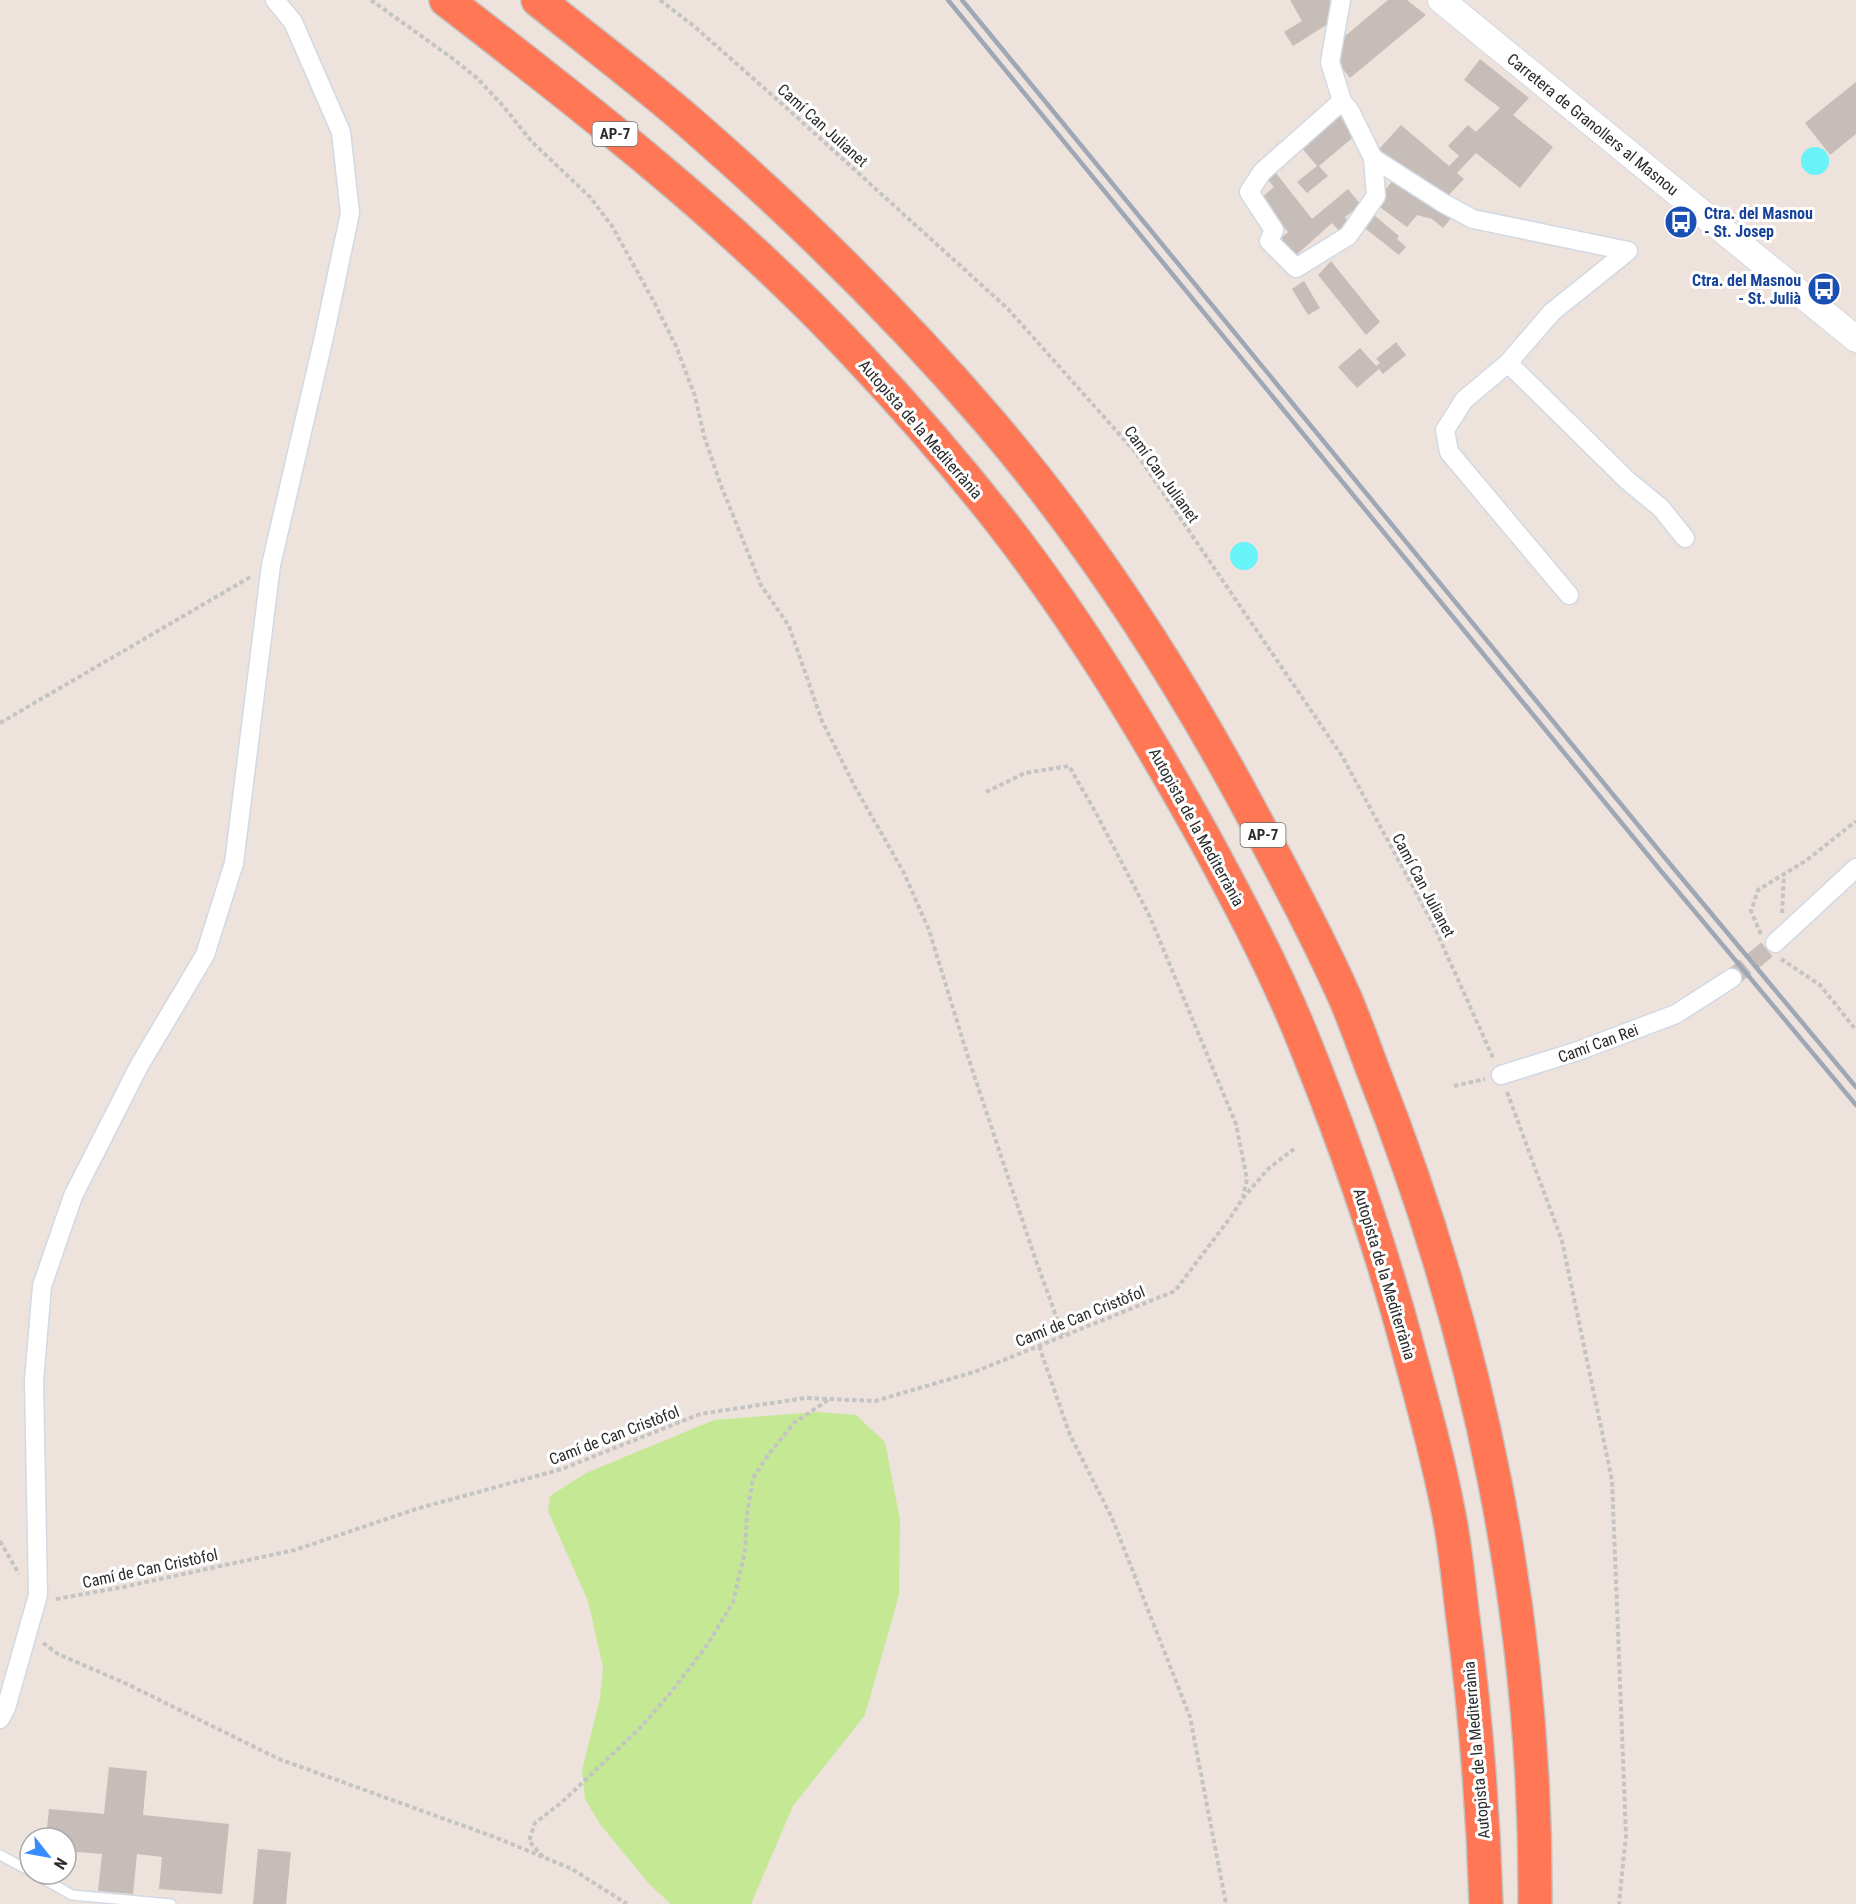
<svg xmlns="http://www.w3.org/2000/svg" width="1856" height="1904" font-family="'Roboto Condensed',sans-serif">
<rect width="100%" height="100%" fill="#eee2dc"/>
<path fill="#c5e894" d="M817 1412 856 1415 885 1442 900 1520 899 1595 865 1715 793 1806 751 1904H671L649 1884 600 1824 585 1799 582 1770 600 1698 603 1668 588 1601 548 1511 550 1496 586 1473 714 1420Z"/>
<path fill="#67f3f7" d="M1801 161a14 14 0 1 1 28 0a14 14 0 1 1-28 0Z
M1230 556a14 14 0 1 1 28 0a14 14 0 1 1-28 0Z"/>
<path fill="#c6bcb8" d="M1290 0H1329L1332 5 1331 22 1293 46 1284 32 1302 21Z
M1388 0H1407L1426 15 1350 78 1337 62 1338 42Z
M1480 59 1529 98 1513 115 1553 147 1520 188 1476 153 1457 173 1464 179 1444 200 1386 157 1379 149 1401 125 1449 166 1459 156 1448 146 1468 125 1476 132 1500 108 1464 80Z
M1856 82V134L1830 155 1805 123Z
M1338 114 1356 135 1319 166 1328 176 1307 193 1297 182 1317 166 1301 147Z
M1272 168 1312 219 1348 189 1361 205 1345 217 1349 224 1340 232 1332 223 1295 256 1281 238 1288 232 1261 198 1274 187 1263 174Z
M1394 179 1452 217 1443 228 1432 219 1417 215 1407 227 1374 203Z
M1369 211 1399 236 1397 239 1406 247 1399 255 1361 225Z
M1331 261 1380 322 1366 335 1318 275Z
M1304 281 1320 308 1308 315 1292 289Z
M1396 342 1406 355 1383 374 1379 369 1357 388 1338 367 1360 348 1376 366 1380 363 1376 359Z
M109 1767 147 1771 143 1815 229 1824 222 1894 159 1889 162 1857 137 1854 133 1894 98 1891 102 1854 66 1851V1838H46L49 1809 104 1814Z
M258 1849 291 1852 286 1904H253Z"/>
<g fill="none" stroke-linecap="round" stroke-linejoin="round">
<path stroke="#c7bdb9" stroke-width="18" stroke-dasharray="18 9" stroke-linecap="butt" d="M1732 978 1775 943"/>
<g stroke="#d1d9e4" stroke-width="12">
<path id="lane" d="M0 1855 30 1871
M35 1874 72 1895 171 1904"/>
</g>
<g stroke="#d1d9e4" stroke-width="21">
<path id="street" d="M1341 0 1330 62 1342 101 1350 111 1373 158 1376 196 1348 236 1296 268 1269 241 1274 230 1249 192 1262 172 1342 101
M1373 158 1443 203 1473 219 1628 251 1552 312 1508 363 1628 481 1661 508 1685 538
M1508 363 1464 400 1445 430 1449 452 1569 595
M1775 943 1856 868
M1501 1075 1578 1051 1676 1014 1732 978
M0 1719 6 1708 38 1595 34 1381 42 1286 73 1196 139 1066 205 955 234 863 271 565 324 337 350 213 341 132 293 22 275 0"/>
</g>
<g stroke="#d1d9e4" stroke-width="28">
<path id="secondary" d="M1441 0 1856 339"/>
</g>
<g stroke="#c4c4c4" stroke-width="36">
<path id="highway" d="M446 0C589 110 734 223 857 355 909 410 959 468 1005 527 1081 625 1146 733 1206 841 1240 904 1274 968 1301 1034 1344 1139 1381 1246 1410 1356 1424 1407 1438 1458 1448 1510 1455 1543 1458 1577 1462 1611 1475 1708 1483 1806 1486 1904
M538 0C590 42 645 83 695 127 799 218 898 315 988 420 1090 539 1176 672 1250 810 1283 872 1317 935 1346 1000 1356 1024 1365 1049 1374 1073 1479 1338 1537 1619 1535 1904"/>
</g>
<path stroke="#c4c4c4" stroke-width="4" stroke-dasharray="4.5 3" stroke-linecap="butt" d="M371 0 452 58 478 79 504 107 532 142 590 197 612 226 654 302 676 346 695 396 704 436 720 483 761 585 789 626 822 721 855 787 904 873 929 930 968 1057 1035 1258 1063 1335
M660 0 695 27 791 112 1008 309 1136 453 1342 756 1433 924 1494 1060
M0 723 252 576
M986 792 1025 773 1069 766 1096 813 1150 917 1236 1124 1247 1179 1243 1196
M1782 913 1784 874
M1761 934 1751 911 1758 890 1807 860 1856 821
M1781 959 1820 985 1856 1030
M1454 1086 1485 1079
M1507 1092 1562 1241 1612 1480 1626 1835 1619 1904
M1039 1346 1070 1435 1112 1518 1190 1717 1226 1904
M0 1541 19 1574
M56 1599 123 1587 295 1550 416 1509 562 1469 700 1414 805 1398 875 1401 974 1372 1175 1291 1230 1218 1243 1198 1268 1169 1294 1149
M43 1643 58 1654 127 1684 279 1759 497 1838 572 1869 627 1904
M543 1857 529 1841 535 1823 562 1802 640 1728 673 1690 708 1644 733 1602 745 1552 747 1515 753 1478 768 1455 794 1423 828 1400"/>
<use href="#lane" stroke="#fff" stroke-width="9"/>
<use href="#street" stroke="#fff" stroke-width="18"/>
<use href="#secondary" stroke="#fff" stroke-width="26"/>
<use href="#highway" stroke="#f75" stroke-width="33"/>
<path stroke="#9ea7b6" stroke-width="4.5" d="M948 0 1661 871 1856 1105
M962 0 1670 864 1856 1087"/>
</g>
<defs>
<g id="bus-disc" transform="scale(1.725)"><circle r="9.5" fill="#1a4fb4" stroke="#fff"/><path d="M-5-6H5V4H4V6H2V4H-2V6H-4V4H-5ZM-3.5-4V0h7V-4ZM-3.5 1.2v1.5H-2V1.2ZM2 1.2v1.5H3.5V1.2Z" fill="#fff"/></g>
</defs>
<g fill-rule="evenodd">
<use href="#bus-disc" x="1681" y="222"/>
<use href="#bus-disc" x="1824" y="289"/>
</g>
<g text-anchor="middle" stroke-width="6" stroke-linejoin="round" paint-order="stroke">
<g fill="#fff" stroke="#6b6b6b" stroke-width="1.5">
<rect x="592.5" y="122" width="45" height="24" rx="4.5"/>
<rect x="1240.5" y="823" width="45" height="24" rx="4.5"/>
</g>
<g font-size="15" font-weight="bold" fill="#2b2b2b">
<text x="615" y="139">AP-7</text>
<text x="1263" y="840">AP-7</text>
</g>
<g font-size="16" fill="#2b2b2b" stroke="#fff">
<text transform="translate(1593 124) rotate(39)" y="6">Carretera de Granollers al Masnou</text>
<text transform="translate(823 125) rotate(42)" y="6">Camí Can Julianet</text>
<text transform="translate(921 429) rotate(49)" y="6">Autopista de la Mediterrània</text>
<text transform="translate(1162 474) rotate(54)" y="6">Camí Can Julianet</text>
<text transform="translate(1197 827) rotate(61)" y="6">Autopista de la Mediterrània</text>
<text transform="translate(1424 885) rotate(62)" y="6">Camí Can Julianet</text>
<text transform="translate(1598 1043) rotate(-20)" y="6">Camí Can Rei</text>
<text transform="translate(1385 1274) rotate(73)" y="6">Autopista de la Mediterrània</text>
<text transform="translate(1080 1316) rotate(-22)" y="6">Camí de Can Cristòfol</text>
<text transform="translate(614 1435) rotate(-21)" y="6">Camí de Can Cristòfol</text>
<text transform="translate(150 1568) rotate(-12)" y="6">Camí de Can Cristòfol</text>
<text transform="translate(1476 1750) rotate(-95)" y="6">Autopista de la Mediterrània</text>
</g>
<g font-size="16" font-weight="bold" fill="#164399" stroke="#fff" text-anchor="start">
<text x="1704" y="219">Ctra. del Masnou<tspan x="1704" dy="18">- St. Josep</tspan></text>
<text x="1801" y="286" text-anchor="end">Ctra. del Masnou<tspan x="1801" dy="18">- St. Julià</tspan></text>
</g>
</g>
<g transform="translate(48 1856) rotate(121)"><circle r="28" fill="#ffffff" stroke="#aaaaaa" stroke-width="1.5"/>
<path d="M0-4.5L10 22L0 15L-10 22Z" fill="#378cff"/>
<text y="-9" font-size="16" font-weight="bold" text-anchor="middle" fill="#2b2b2b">N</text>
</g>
</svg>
